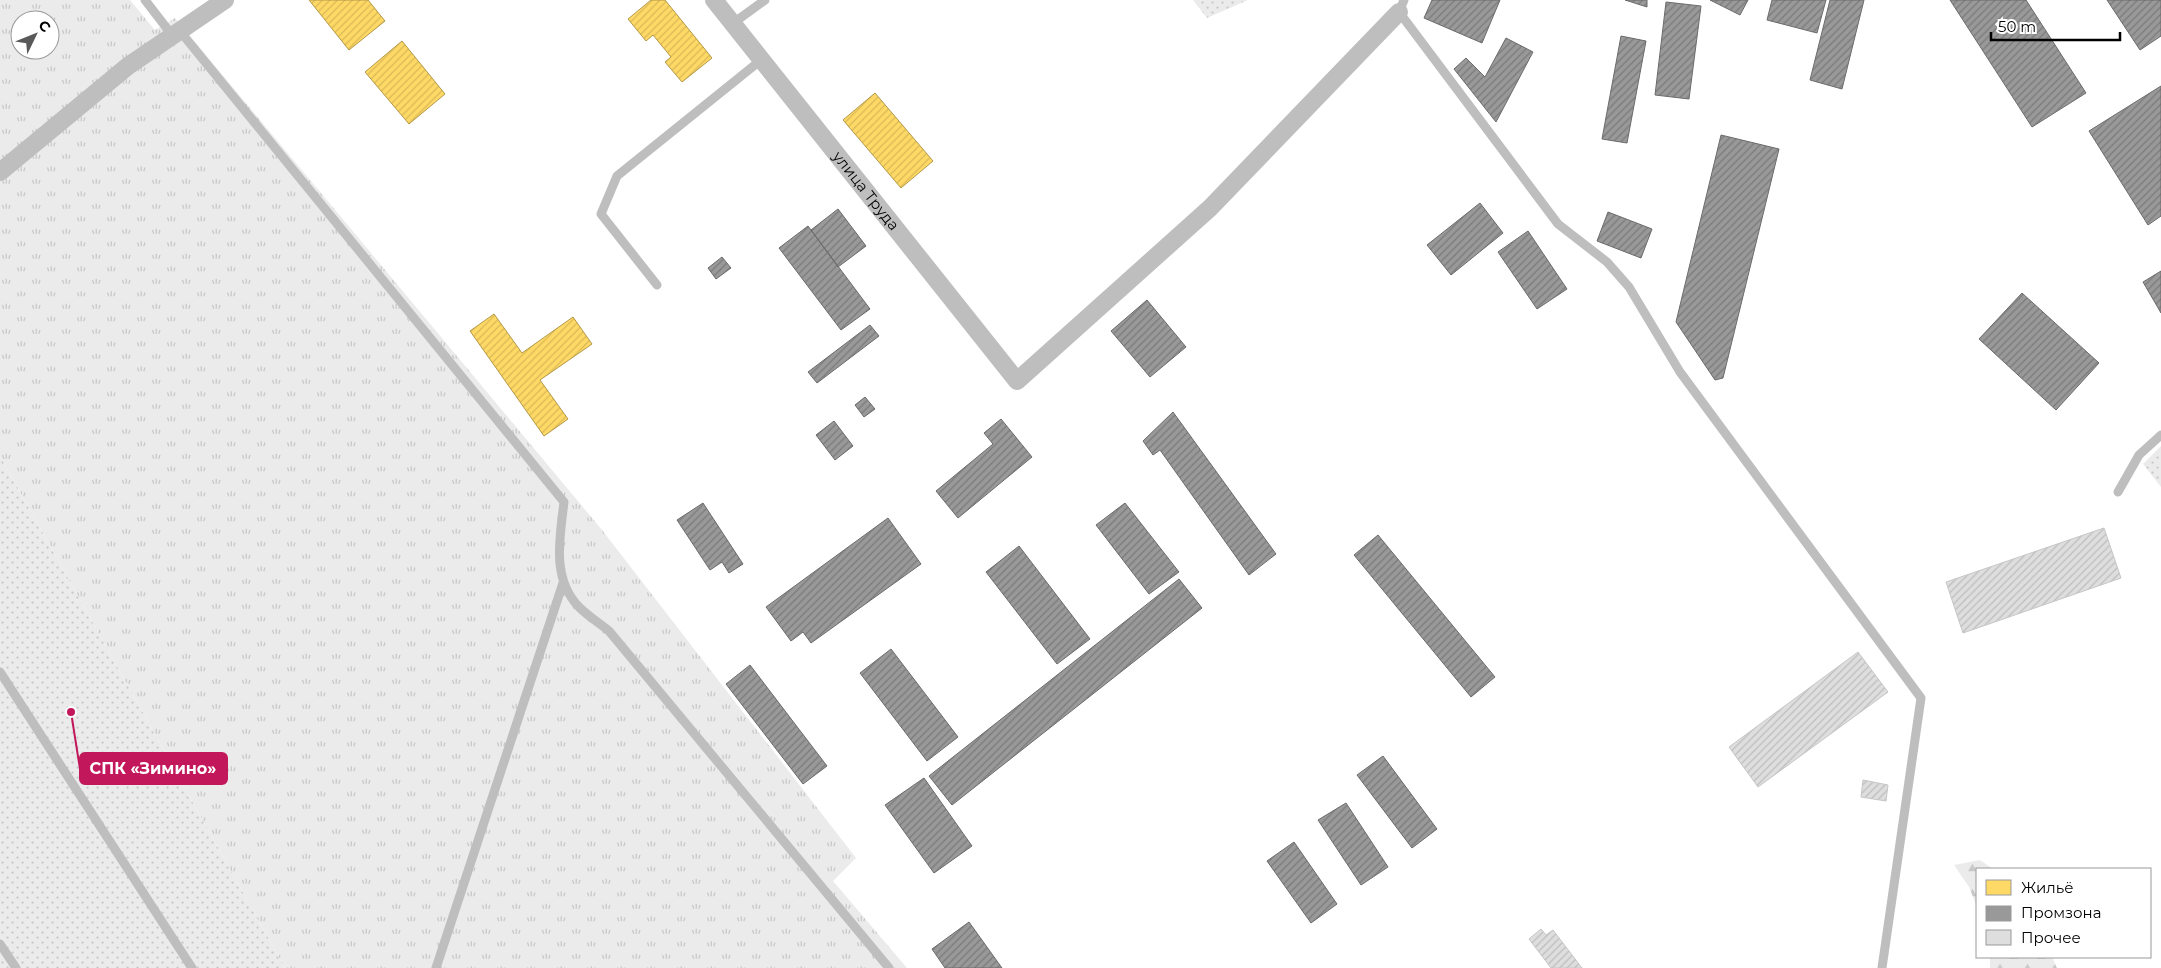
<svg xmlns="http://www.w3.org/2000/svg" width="2161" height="968" font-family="Montserrat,sans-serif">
<defs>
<pattern id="grass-tufts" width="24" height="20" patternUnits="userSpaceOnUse" patternTransform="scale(1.25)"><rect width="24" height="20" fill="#ebebeb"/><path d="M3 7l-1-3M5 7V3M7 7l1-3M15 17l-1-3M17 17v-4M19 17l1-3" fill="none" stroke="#c8c8c8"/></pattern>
<pattern id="forest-firs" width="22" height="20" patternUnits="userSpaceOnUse" patternTransform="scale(1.25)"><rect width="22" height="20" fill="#ebebeb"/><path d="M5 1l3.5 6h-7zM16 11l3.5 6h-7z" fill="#c8c8c8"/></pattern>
<pattern id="garden-dots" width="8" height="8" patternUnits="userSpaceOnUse" patternTransform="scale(1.25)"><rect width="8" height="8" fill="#ebebeb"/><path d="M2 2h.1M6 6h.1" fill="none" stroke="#c8c8c8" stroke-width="1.8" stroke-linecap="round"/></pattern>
<pattern id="homes-hatch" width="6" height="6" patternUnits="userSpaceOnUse" patternTransform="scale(1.25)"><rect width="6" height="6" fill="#ffd966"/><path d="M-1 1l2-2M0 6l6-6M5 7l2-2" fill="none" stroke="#d9b857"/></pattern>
<pattern id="industry-hatch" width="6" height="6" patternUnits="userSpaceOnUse" patternTransform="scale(1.25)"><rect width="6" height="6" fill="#999"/><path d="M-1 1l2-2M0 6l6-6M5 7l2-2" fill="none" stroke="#7a7a7a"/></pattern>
<pattern id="building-hatch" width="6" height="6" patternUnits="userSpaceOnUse" patternTransform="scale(1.25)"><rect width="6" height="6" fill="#dedede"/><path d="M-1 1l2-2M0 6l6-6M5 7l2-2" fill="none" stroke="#bdbdbd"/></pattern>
</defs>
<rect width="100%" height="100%" fill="#fff"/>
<path fill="url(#grass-tufts)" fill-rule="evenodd" d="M0 0H130L155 30 175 18 602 530 856 858 833 881 907 968H285L0 456ZM20 20H50V50H20Z"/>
<path fill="url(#forest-firs)" d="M1980 860 1993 869H1977V907L1969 887 1954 865Z
M1990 957H2052L2057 968H1990Z"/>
<path fill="url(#garden-dots)" d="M1193 0H1248L1207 18Z
M2161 446V487L2143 464Z
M0 456 285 968H0Z"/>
<path fill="url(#homes-hatch)" stroke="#b29847" d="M309 0H368L385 21 349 50Z
M651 0H665L712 58 682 82 665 62 671 57 653 35 646 41 628 19Z
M402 41 445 94 409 124 365 72Z
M875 93 933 161 901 188 843 120Z
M494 314 522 353 573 317 592 344 540 380 568 419 544 436 470 331Z"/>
<path fill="url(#industry-hatch)" stroke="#6b6b6b" d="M1432 0H1500L1482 43 1424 18Z
M1625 0H1647V7Z
M1710 0H1748L1740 15Z
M1772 0H1826L1817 33 1767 20Z
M1830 0H1864L1842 89 1810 80Z
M1950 0H2026L2086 93 2032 127Z
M2107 0H2161V36L2140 50Z
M1666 2 1701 6 1689 99 1655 95Z
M1621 36 1646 41 1627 143 1602 139Z
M1506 38 1533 52 1496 122 1454 69 1466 58 1485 77Z
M2161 86V216L2148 225 2089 131Z
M1721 135 1779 149 1723 378 1715 380 1676 322Z
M1480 203 1503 233 1451 275 1427 245Z
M838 209 866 246 838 267 811 230Z
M1608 212 1652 229 1641 258 1597 241Z
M808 226 870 309 841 330 779 248Z
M1528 231 1567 289 1537 309 1498 252Z
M722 257 731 268 716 279 708 268Z
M2161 271V313L2143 282Z
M2022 293 2099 363 2056 410 1979 339Z
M1147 300 1186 347 1150 377 1111 331Z
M870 325 879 336 817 383 808 372Z
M865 397 875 409 864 417 855 405Z
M1173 412 1276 554 1249 575 1160 450 1153 455 1143 441Z
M1001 419 1032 457 958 518 936 491 993 444 984 433Z
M834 421 853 446 835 460 816 435Z
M703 503 743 564 729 573 722 562 710 570 677 520Z
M1125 503 1179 572 1149 594 1096 525Z
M888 518 921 564 811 643 803 632 791 641 766 607Z
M1378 535 1495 677 1471 697 1354 555Z
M1019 546 1090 639 1057 664 986 572Z
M1179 579 1202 608 952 805 929 776Z
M891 649 958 737 927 761 860 673Z
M750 665 827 766 803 784 726 684Z
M1383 756 1437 829 1412 848 1357 775Z
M924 778 972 846 934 873 885 805Z
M1346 803 1388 867 1361 885 1318 820Z
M1294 842 1337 904 1311 923 1267 861Z
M969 922 1002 968H945L932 949Z"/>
<path fill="url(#building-hatch)" stroke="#c6c6c6" d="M2104 528 2121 578 1963 633 1946 582Z
M1858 652 1888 692 1758 787 1729 747Z
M1863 780 1888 785 1886 801 1861 797Z
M1541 929 1546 935 1553 930 1582 968H1551L1529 939Z"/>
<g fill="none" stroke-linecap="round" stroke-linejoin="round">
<path stroke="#bebebe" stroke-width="9" d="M145 0 172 35
M1404 0 1399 12 1558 224 1607 262 1629 287 1680 372 1921 698 1882 968
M732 24 765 0
M179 30 564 502C560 537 551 578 579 607 588 616 599 623 609 631L889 968
M657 285 601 214 617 176 761 60
M2118 492 2139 455 2161 435
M0 672 192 968
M0 944 16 968
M436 968 563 583"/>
<g stroke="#bebebe" stroke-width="18">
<path id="s1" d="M714 0 1017 381 1210 208 1399 12"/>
<path d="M0 172 128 66 225 0"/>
</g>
</g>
<g text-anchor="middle" stroke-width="5" stroke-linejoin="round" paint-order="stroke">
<g font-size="15" fill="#000" stroke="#fff">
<text dy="5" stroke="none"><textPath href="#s1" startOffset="244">улица Труда</textPath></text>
</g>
</g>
<path fill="none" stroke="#c2185b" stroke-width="2" d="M71 712L80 769"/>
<circle fill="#c2185b" stroke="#fff" stroke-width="2" cx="71" cy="712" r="5"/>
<rect fill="#c2185b" stroke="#c2185b" stroke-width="2" x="80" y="753" width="147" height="31" rx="5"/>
<g font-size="16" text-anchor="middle" font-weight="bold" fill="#fff">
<text x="153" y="774">СПК «Зимино»</text>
</g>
<rect x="1976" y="868" width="175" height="90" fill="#ffffff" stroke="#999999"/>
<rect x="1986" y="880" width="25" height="15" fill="#ffd966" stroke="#999999"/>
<text x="2021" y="893" font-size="15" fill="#000000">Жильё</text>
<rect x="1986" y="906" width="25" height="15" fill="#999999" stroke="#999999"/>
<text x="2021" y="918" font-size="15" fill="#000000">Промзона</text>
<rect x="1986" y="930" width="25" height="15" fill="#dedede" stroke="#999999"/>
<text x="2021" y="943" font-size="15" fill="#000000">Прочее</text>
<g transform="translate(35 35) rotate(47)"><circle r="24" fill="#ffffff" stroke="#999999"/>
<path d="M0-4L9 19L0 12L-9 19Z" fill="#595959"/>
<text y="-8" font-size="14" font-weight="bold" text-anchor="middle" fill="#000000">С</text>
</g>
<path d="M1991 32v8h129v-8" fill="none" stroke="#000000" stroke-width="2.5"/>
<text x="1998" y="32" font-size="15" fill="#000000" stroke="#ffffff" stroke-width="4" paint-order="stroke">50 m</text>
</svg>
